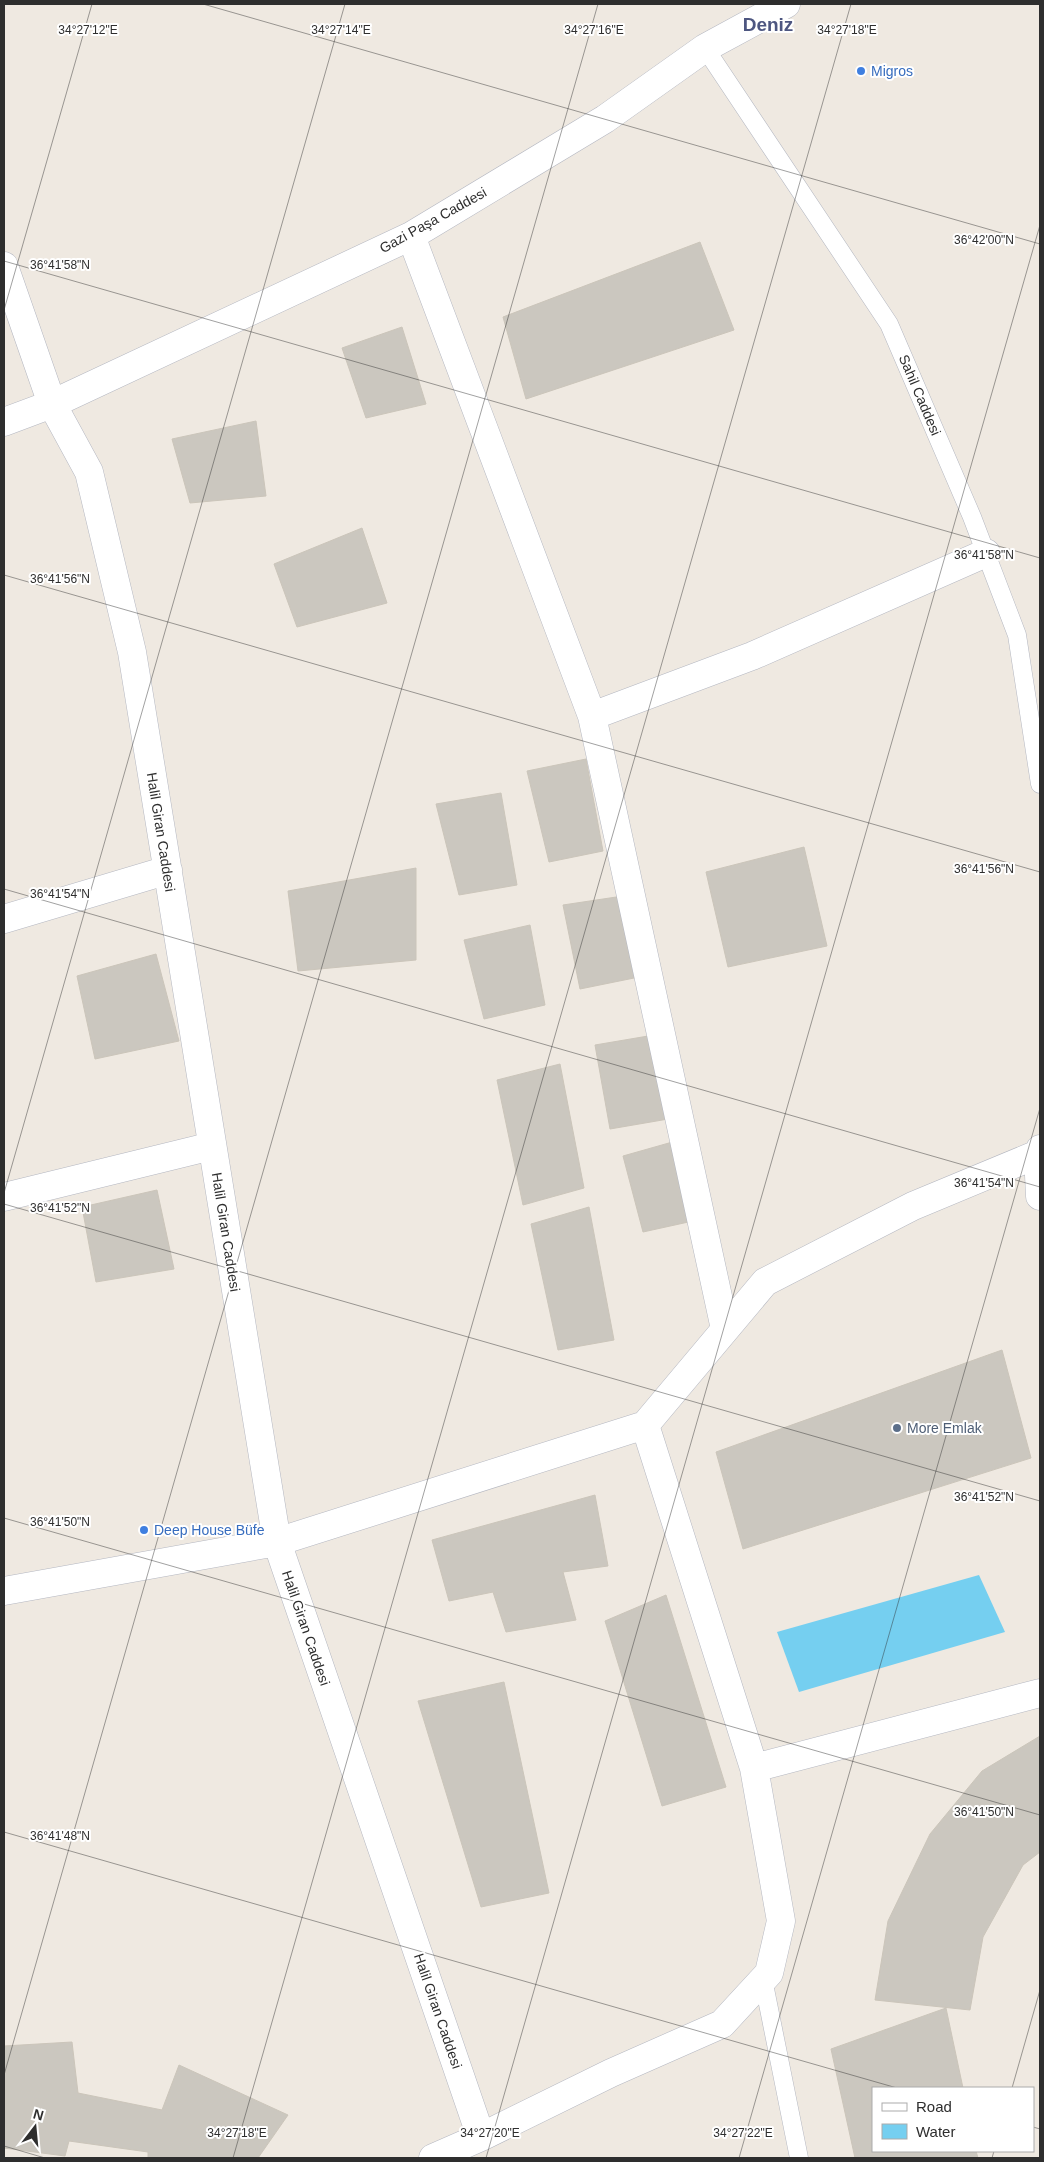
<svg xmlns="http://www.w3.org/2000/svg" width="1044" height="2162" font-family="Arial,sans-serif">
<rect width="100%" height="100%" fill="#efe9e1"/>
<path fill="#75cff0" d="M979 1575 1005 1632 799 1692 777 1632Z"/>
<path fill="#cbc7bf" stroke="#cbc5ba" d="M700 242 734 330 526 399 503 317Z
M402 327 426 404 366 418 342 348Z
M256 421 266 496 190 503 172 439Z
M362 528 387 603 297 627 274 564Z
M586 759 603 851 549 862 527 771Z
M501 793 517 885 459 895 436 804Z
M804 847 827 946 728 967 706 872Z
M416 868V960L298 971 288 891Z
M623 896 639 977 580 989 563 905Z
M530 925 545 1005 484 1019 464 940Z
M156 954 179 1041 95 1059 77 976Z
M660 1034 674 1118 610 1129 595 1045Z
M560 1064 584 1188 523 1205 497 1080Z
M683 1139 702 1219 643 1232 623 1156Z
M157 1190 174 1269 96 1282 82 1207Z
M589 1207 614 1340 558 1350 531 1224Z
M1002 1350 1031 1458 743 1549 716 1452Z
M595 1495 608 1566 563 1572 576 1620 506 1632 493 1592 449 1601 432 1540Z
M666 1595 726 1787 662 1806 605 1621Z
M504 1682 549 1893 481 1907 418 1701Z
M1040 1736V1852L1023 1865 983 1937 970 2010 875 2000 888 1921 930 1834 982 1771Z
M946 2008 963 2088H873V2151H976L978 2158H855L831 2049Z
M72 2042 78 2093 162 2110 179 2065 288 2115 258 2158H148V2152L69 2141 65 2156 4 2148V2046Z"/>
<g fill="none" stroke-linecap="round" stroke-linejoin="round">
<g stroke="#b4b7c1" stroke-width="19">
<path id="service" d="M705 48 889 324 972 517 1017 635 1040 784
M763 1979 799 2158"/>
</g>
<g stroke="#b4b7c1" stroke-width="29">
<path id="minor" d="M411 236 592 716 725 1329
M4 266 52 404 89 472 132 652 277 1542 481 2137 433 2158
M4 422 52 404 411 236 605 119 705 48 786 4
M592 716 752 656 986 553
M4 919 168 870
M1040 1149 1038 1154 1040 1196
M4 1197 212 1146
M4 1591 277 1542 645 1425 765 1282 913 1206 1038 1154
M754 1768 1040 1693
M481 2137 611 2073 722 2024 769 1973 781 1921 754 1768 645 1425"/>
</g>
<use href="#service" stroke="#fff" stroke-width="18"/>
<use href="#minor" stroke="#fff" stroke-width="28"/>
</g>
<path fill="none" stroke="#2e2e2e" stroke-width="1" stroke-opacity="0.45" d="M203 4 1040 244M4 261 1040 558M4 310 92 4M4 575 1040 872M4 889 1040 1187M4 1193 345 4M4 1204 1040 1501M4 1518 1040 1815M4 1832 897 2088M4 2075 598 4M1012 2088 1040 1990M1033 2127 1040 2129M4 2146 45 2158M233 2158 851 4M486 2158 1040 225M739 2158 1040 1108M992 2158 994 2151"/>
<g fill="#3f7fe0" stroke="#fff" stroke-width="2">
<circle cx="861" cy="71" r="5"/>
<circle cx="144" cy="1530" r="5"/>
</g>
<circle fill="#5c6f8a" stroke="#fff" stroke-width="2" cx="897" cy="1428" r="5"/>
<g text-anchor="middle" stroke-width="4" stroke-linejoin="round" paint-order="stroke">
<g font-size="14" fill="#366cbe" stroke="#fff" text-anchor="start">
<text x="871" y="76">Migros</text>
<text x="154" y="1535">Deep House Büfe</text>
</g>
<g font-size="14" fill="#2e2e2e" stroke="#fff">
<text transform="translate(433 220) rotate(-29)" y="5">Gazi Paşa Caddesi</text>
<text transform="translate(920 395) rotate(67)" y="5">Sahil Caddesi</text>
<text transform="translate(161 832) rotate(81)" y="5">Halil Giran Caddesi</text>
<text transform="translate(226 1232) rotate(81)" y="5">Halil Giran Caddesi</text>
<text transform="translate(306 1628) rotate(71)" y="5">Halil Giran Caddesi</text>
<text transform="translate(438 2011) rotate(71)" y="5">Halil Giran Caddesi</text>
</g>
<g font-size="14" fill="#4e5e75" stroke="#fff" text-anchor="start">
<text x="907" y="1433">More Emlak</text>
</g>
<g font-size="19" font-weight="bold" fill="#4d5680" stroke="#fff">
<text x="768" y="31">Deniz</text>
</g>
</g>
<g font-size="12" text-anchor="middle" fill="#2e2e2e" stroke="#fff" stroke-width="4" stroke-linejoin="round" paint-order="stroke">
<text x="88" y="34">34°27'12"E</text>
<text x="341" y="34">34°27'14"E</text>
<text x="594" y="34">34°27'16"E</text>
<text x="847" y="34">34°27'18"E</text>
<text x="984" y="244">36°42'00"N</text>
<text x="60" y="269">36°41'58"N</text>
<text x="984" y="559">36°41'58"N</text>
<text x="60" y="583">36°41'56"N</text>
<text x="984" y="873">36°41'56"N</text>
<text x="60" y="898">36°41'54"N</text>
<text x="984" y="1187">36°41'54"N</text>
<text x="60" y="1212">36°41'52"N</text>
<text x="984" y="1501">36°41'52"N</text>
<text x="60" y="1526">36°41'50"N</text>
<text x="984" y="1816">36°41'50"N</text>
<text x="60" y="1840">36°41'48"N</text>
<text x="237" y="2137">34°27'18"E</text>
<text x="490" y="2137">34°27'20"E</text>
<text x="743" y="2137">34°27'22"E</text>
</g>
<rect width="1044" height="2162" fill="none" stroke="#2e2e2e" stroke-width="10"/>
<rect x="872" y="2087" width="162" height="65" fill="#ffffff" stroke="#ababab"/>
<rect x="882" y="2103" width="25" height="8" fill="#ffffff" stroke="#ababab"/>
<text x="916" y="2112" font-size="15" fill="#2e2e2e">Road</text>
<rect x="882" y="2124" width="25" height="15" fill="#75cff0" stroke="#ababab"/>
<text x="916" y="2137" font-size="15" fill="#2e2e2e">Water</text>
<g transform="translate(35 2127) rotate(16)" stroke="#ffffff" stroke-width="4" paint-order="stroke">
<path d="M0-4L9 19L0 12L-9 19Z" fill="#2e2e2e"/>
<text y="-8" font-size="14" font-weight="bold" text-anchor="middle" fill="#2e2e2e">N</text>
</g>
</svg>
